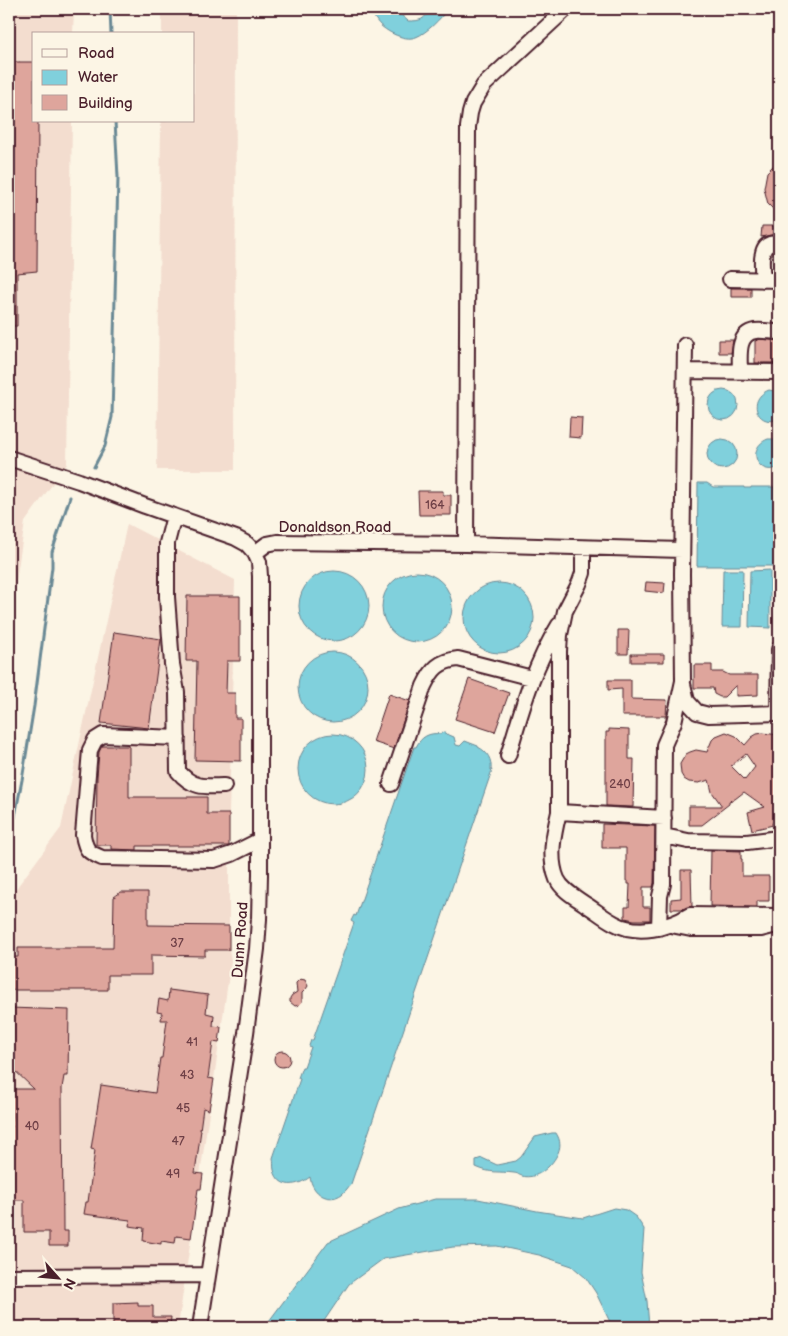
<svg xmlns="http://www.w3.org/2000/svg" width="788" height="1336" font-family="'Balsamiq Sans',sans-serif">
<rect width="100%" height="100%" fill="#fcf5e5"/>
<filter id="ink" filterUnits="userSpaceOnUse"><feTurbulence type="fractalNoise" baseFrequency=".02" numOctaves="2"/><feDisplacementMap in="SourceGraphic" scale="10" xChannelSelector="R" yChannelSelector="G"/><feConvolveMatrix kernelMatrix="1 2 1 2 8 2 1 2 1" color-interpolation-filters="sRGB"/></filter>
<g filter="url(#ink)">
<path fill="#f3ddcf" d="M9 9H74L73 34H34V121H72L67 464 25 522 9 627Z
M162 9H236L235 470H157L161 121H194V34H162Z
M127 524 235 580 229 814V950L231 961 178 1327H9V898L61 828Z"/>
<path fill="#80d0dc" stroke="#6a8995" d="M374 9H399L400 14 408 21C421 21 424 20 430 9H448C441 18 427 33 416 37 404 42 382 30 376 20 373 16 374 13 374 9Z
M708 405a15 15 0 1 1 30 0a15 15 0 1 1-30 0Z
M769 390 779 392V419C757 428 746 399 769 390Z
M707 454a15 15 0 1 1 30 0a15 15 0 1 1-30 0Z
M768 439H773L779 441V467C758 478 745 448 768 439Z
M698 483H707L713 487H744V488H751V487H779V566H697Z
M723 570H743L742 627H722Z
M770 570V628L749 627 750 571Z
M299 606a35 35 0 1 1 70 0a35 35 0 1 1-70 0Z
M382 607a35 35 0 1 1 70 0a35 35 0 1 1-70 0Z
M464 618a35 35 0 1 1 70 0a35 35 0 1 1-70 0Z
M298 687a35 35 0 1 1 70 0a35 35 0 1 1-70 0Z
M442 732 454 737 456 745 460 746 465 741 478 746V747C488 752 492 760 491 770H492L351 1184C348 1187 346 1191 342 1194 328 1204 312 1193 310 1177 298 1186 279 1190 274 1170 273 1166 274 1161 273 1158L300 1079 298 1078 302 1067H304L311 1047 309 1046 311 1040H313L354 923 351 921 354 915 356 916 414 747H416C421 737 429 732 441 734Z
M298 769a35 35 0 1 1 70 0a35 35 0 1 1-70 0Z
M552 1133H556C561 1141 561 1147 557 1155 551 1167 536 1180 522 1176 516 1174 520 1174 514 1173 499 1171 491 1174 476 1167V1160L482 1158 497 1165 516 1161 521 1157 535 1137Z
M435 1199H478L537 1211 583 1218 614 1208 626 1210 636 1217 644 1229 641 1272 647 1301 649 1327H616L610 1322 596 1293 586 1278 572 1266 539 1255 497 1246 453 1247 383 1259 349 1284 324 1321 321 1327H267L269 1321 328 1242 399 1209Z"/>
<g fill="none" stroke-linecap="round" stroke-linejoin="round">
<path stroke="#6a8995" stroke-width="3" d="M110 9 111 34
M94 467 105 446 112 417 118 177 115 121
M9 866 12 832 22 780 34 706 52 567V552L70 497"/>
</g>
<path fill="#dea59c" stroke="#4a1f2b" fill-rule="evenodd" d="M9 62H34V121H38L37 271 17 273V326H9Z
M779 160V215L768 204 764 188 767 172Z
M762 226H779V235H771L761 237Z
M731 288H751V297H731Z
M761 339 779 341V363H755V341Z
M719 340H733L731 353H719Z
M570 417 582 418 581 438 569 437Z
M418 491H443V495H451V515H419Z
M646 582 665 583 664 593 645 591Z
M187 596H240V661H227L226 693H235V718H241V761L195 760 197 661H186Z
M618 630H629L628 654H618Z
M114 632 161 639 149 728 101 723Z
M631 654H664V662H631Z
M694 665H712V672H723L729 675H758V695L736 696V685L724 697H720L714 694 713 688H694Z
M469 679 509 693 495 732 455 719Z
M608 680H631V699L667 700 666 716H622V689L608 690Z
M389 694 410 701 394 749 373 742Z
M609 729 629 730V759H634L633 807 606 806V732H609Z
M726 732 736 736 745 745 752 737 757 734 763 733 779 735V821L772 823 773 825 752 830 748 812 765 807 744 792 735 799 729 801V804L702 825H689V806H722L712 792 709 780 699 783 689 782 684 779 681 774 680 764 686 754 690 752 696 750 707 752 712 740 716 736ZM746 754 755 767 745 780 731 766Z
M102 746H129V797H207V814H229V846H137V850L111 849V845H96L97 777 99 752Z
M602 824 655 826 654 883 653 887H643V907H650V920H634L625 918V907H629L630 884H628V881H626V848H602Z
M711 850 741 851V859H742V876H769V901H757V907L710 906Z
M681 870H691L692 906 683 909H671V899L681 898Z
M121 892H148V925L229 926V950H205V956L151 955V975H108V990H9V957H18V948H113L114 897Z
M300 979 305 980 308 986 306 989 302 993V1002L299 1005 295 1006 290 1002V998L292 995 297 992 296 983Z
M169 990 208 995 206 1013 214 1015 213 1026 221 1027 219 1043 213 1042 208 1078 214 1079 209 1110 203 1108 200 1130H201L195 1173 203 1174 201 1189H198L191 1238 176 1236 175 1243 161 1241V1244L143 1241 144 1228 129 1226 130 1220 84 1214 86 1202H88L95 1150 91 1149 101 1085 155 1093 160 1058H162L167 1020H161L162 1013 157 1012 159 999 168 1001Z
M9 1008 69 1010 68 1076H64L62 1088 63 1231H68V1246H49V1232H24V1200H12L11 1089H34L9 1065Z
M274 1059a8 8 0 1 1 16 0a8 8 0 1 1-16 0Z
M138 1302V1306H153V1317H171L170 1327H113V1303Z"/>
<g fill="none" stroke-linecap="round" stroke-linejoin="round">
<g stroke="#4a1f2b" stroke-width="18">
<path id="minor" d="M730 279 779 280
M763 280C762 270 759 247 770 244 773 243 776 244 779 244
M685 371 779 372
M740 372C740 358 736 334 755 331 762 330 772 332 779 332
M9 458 79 481 145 506 236 538 247 544 255 553 259 562 260 576V875L259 919 257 949 246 1033 200 1327
M174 516 167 543V597L172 664 177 692 178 771C192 788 204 787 224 786
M466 544 468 127 470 113 473 103 484 85 566 9
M583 548V573L579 584 565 611 560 635 559 651V812C554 833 548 857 557 879 562 890 575 897 585 904 595 910 604 918 614 923 637 936 669 928 690 915L779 916
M255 553 267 544 277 542 466 544 682 550
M683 684 687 701 697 712 709 715 778 713 779 649
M178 738 103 735 95 740 90 750 83 835C86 851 88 852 102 858L214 860 232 854 260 840
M508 756C522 709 533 667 559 625
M391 784 424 686C432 669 439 661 458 659L532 678
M559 812 664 818
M664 836 688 841 747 842 779 838
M671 925 691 929H761L773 926 779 922
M659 928 660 896 663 884 664 745 674 722 683 681 682 574 685 345
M9 1276 208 1275"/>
</g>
<use href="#minor" stroke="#fcf5e5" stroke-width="14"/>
</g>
</g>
<g text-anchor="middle" stroke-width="4.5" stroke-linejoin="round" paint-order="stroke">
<g font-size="12" fill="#6f4047">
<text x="435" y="509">164</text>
<text x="620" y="788">240</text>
<text x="177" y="947">37</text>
<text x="192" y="1046">41</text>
<text x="187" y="1079">43</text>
<text x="183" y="1112">45</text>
<text x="32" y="1130">40</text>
<text x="178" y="1145">47</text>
<text x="173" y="1178">49</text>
</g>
<g font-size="15" fill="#4a1f2b" stroke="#fcf5e5">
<text x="335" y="532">Donaldson Road</text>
<text transform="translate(240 940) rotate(-86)" y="5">Dunn Road</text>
</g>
</g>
<rect width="788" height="1336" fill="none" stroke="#fcf5e5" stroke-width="30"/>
<rect x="15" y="15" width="758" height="1306" fill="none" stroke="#4a1f2b" stroke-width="2" filter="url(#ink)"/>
<rect x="32" y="32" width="162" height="90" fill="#fcf5e5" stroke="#b59f9b"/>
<rect x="42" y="49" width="25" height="8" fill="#fcf5e5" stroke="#b59f9b"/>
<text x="78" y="58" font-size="15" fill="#4a1f2b">Road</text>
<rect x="42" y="70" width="25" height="15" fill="#80d0dc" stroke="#b59f9b"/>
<text x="78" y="82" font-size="15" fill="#4a1f2b">Water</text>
<rect x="42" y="95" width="25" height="15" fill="#dea59c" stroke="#b59f9b"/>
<text x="78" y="108" font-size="15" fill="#4a1f2b">Building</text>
<g transform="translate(58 1278) rotate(117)" stroke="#fcf5e5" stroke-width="4" paint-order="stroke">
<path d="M0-4L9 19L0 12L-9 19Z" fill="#4a1f2b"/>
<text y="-8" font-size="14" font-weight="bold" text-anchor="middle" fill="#4a1f2b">N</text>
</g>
</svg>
